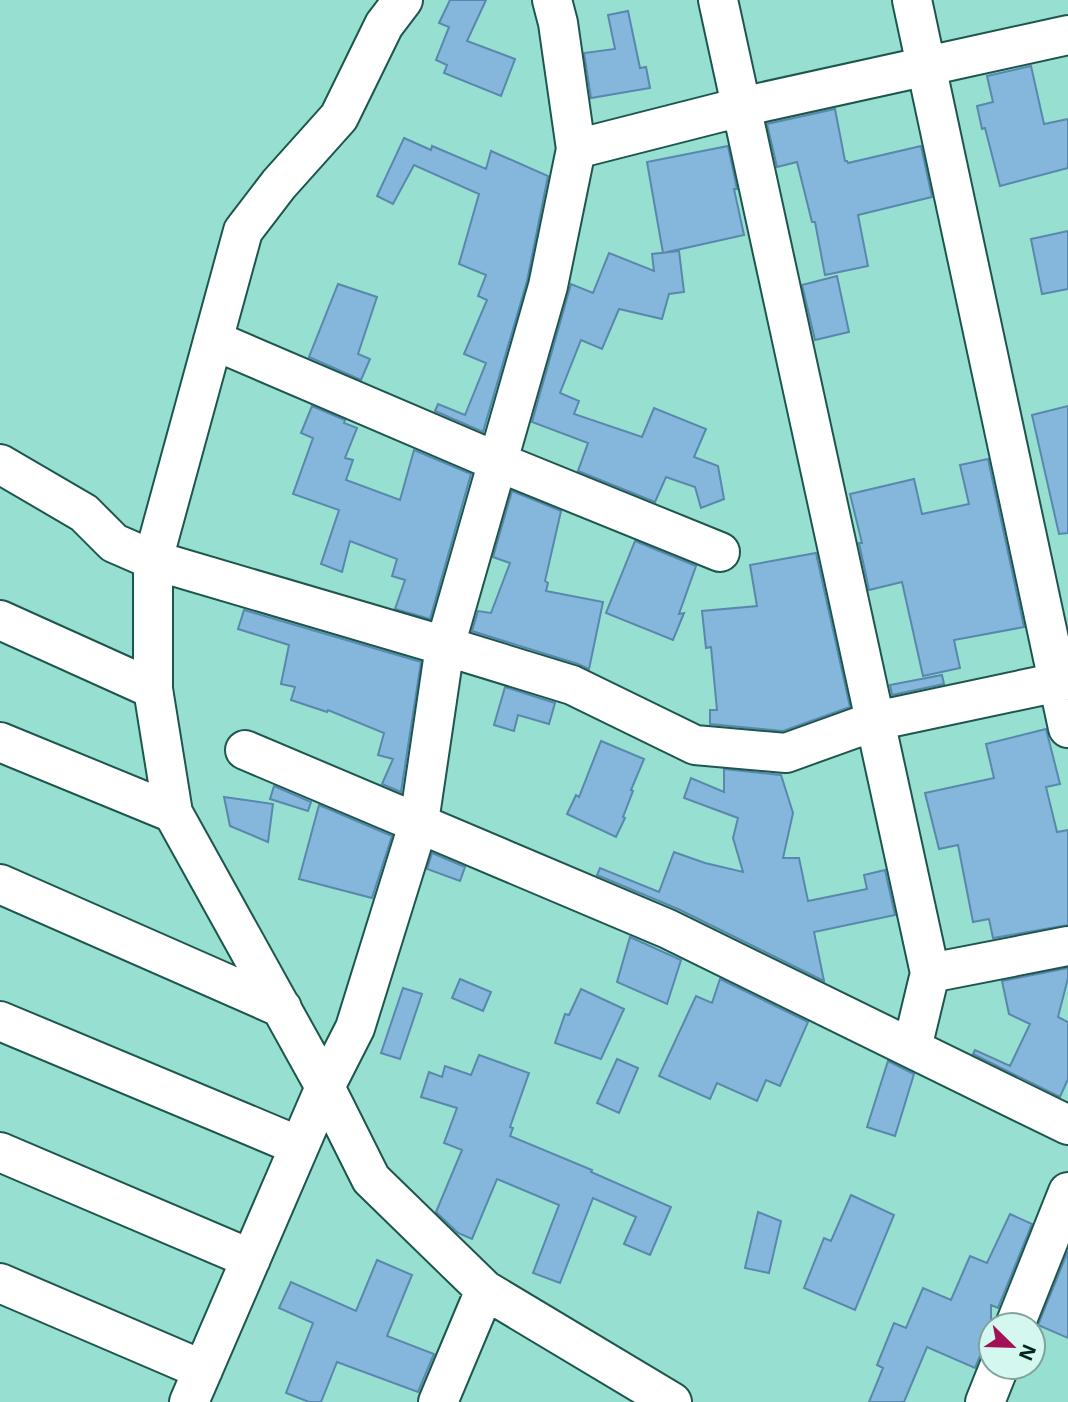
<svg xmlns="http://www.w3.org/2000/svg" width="1068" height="1402" font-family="'Open Sans',sans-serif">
<rect width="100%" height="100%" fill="#96dfd1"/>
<path fill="#85b7dc" stroke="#5888ac" stroke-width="2" d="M450 0H486L467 41 515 59 501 96 444 73 447 65 436 60 449 27 439 23Z
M628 11 640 68 646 67 650 88 591 98 584 53 615 49 608 15Z
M1031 66 1044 124 1068 119V168L1000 186 985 128 982 129 977 106 993 102 987 76Z
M835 109 845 161H847L848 163 921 146 932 197 858 215 868 266 825 275 815 222H812L797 162 777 167 767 124Z
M404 138 431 150 432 146 486 169 491 151 548 176 527 281 483 432 435 411 438 404 465 415 486 363 464 354 487 300 478 296 486 275 459 264 479 194 414 165 393 204 377 196Z
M728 146 737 189H734L744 235 663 253 647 162Z
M1068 231V289L1042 294 1031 239Z
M679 251 684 292 669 294 662 319 619 309 602 349 581 340 560 393 579 401 574 414 642 437 654 408 706 429 694 457 718 466 724 499 701 508 695 487 666 477 655 502 578 471 588 443 532 422 571 284 593 293 609 253 654 271 652 254Z
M837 276 849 332 815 340 802 285Z
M338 284 377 297 358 354 370 359 361 380 309 357Z
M312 406 345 420 344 423 357 428 345 458 353 460 346 480 400 500 414 450 471 474 430 619 395 609 405 580 392 576 397 559 350 541 342 572 321 564 339 510 293 494 313 438 301 433Z
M1068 406V533L1059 534 1032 415Z
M988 459 1024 627 954 640 960 668 923 676 902 582 869 590 859 543H862L850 494 914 479 922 514 969 504 960 465Z
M512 491 561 511 545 581 548 583 546 591 603 602 589 669 578 664 472 631 478 611 491 613 510 563 493 557Z
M635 541 696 566 679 614 684 613 673 640 606 613Z
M816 553 850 707 783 731 710 724V710H717L711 647 706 648 702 611 757 606 750 565Z
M244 610 421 662 401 792 382 784 393 759 378 755 384 733 328 710 327 712 291 700 295 687 281 684 289 645 238 629Z
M942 675 944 684 892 695 890 685Z
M505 687 555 703 549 724 518 715 514 731 494 725Z
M1046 729 1060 784 1046 787 1057 832 1068 830V925L993 938 989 919 973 922 958 845 939 849 925 793 994 778 986 744Z
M601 741 644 759 631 790 633 791 623 817 625 818 616 837 567 814 576 795 579 797Z
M724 769 781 775 793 813 783 858H799L808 901 867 889 864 875 885 870 895 915 814 932 824 981 678 909 597 875 600 868 659 892 674 852 705 863 743 872 733 838 738 818 684 798 691 778 724 792Z
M274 786 311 802 308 811 270 799Z
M224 797 273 804 268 842 230 826Z
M319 805 392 836 372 898 299 879Z
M432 853 465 867 460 881 427 869Z
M630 937 681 960 667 1004 617 982Z
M1068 968V978L1058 1017 1068 1022V1079L1060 1097 973 1054 975 1050 1010 1066 1030 1024 1009 1014 1002 981Z
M460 979 491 992 483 1011 452 998Z
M720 979 808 1022 780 1086 766 1080 757 1101 717 1083 710 1099 659 1076 696 996 712 1003Z
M403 988 422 994 400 1059 381 1053Z
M581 989 624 1009 601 1059 555 1043 565 1014 569 1015Z
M479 1055 529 1073 510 1127 513 1128 510 1136 592 1170 591 1172 671 1207 650 1255 624 1244 636 1217 593 1198 560 1283 533 1273 559 1205 497 1179 472 1239 458 1233 436 1212 462 1150 444 1143 457 1108 421 1097 429 1072 442 1077 445 1066 471 1075Z
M617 1059 638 1068 619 1113 597 1103Z
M888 1061 914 1074 895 1136 867 1127Z
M851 1195 894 1215 855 1310 804 1288 824 1238 831 1241Z
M758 1212 781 1221 769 1273 745 1268Z
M1010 1214 1032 1224 998 1308 991 1305V1347L985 1350 979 1358 975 1368 927 1347 904 1402H869L883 1368 877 1365 894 1323 906 1328 923 1288 951 1300 970 1256 987 1263Z
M1068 1251V1338L1038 1325Z
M377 1260 412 1275 387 1336 434 1354 418 1392 337 1362 321 1402H309L286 1393 313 1323 279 1308 291 1282 356 1311Z"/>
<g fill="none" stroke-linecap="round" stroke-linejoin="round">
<g stroke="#1d564d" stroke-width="42">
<path id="minor" d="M552 0 558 23 576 149 548 286 445 646 419 822 355 1028 325 1087 371 1179 485 1290 672 1402
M718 0 930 973 912 1048
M912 0 1068 728
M576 149 741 107 1068 35
M213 340 498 462 720 552
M0 464 84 513 114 543 153 560 445 646 572 685 695 745 786 753 875 721 1068 680
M0 620 153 689
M0 742 173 813
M245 750 668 929 1068 1125
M0 884 282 1008
M930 973 1068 946
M0 1021 299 1146
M0 1152 251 1259
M0 1283 203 1370
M1015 1325 1068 1192
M189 1402 325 1087 173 813 153 689V560L243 231 279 184 339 117 384 25 403 0
M438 1402 485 1290
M985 1402 999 1367"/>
</g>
<use href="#minor" stroke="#fff" stroke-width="38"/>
</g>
<g transform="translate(1012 1346) rotate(113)"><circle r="33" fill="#d4f8f0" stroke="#81a39c" stroke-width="2"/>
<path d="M0-5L12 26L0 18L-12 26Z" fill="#a31154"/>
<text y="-10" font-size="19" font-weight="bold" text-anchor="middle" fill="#05241f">N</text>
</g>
</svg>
